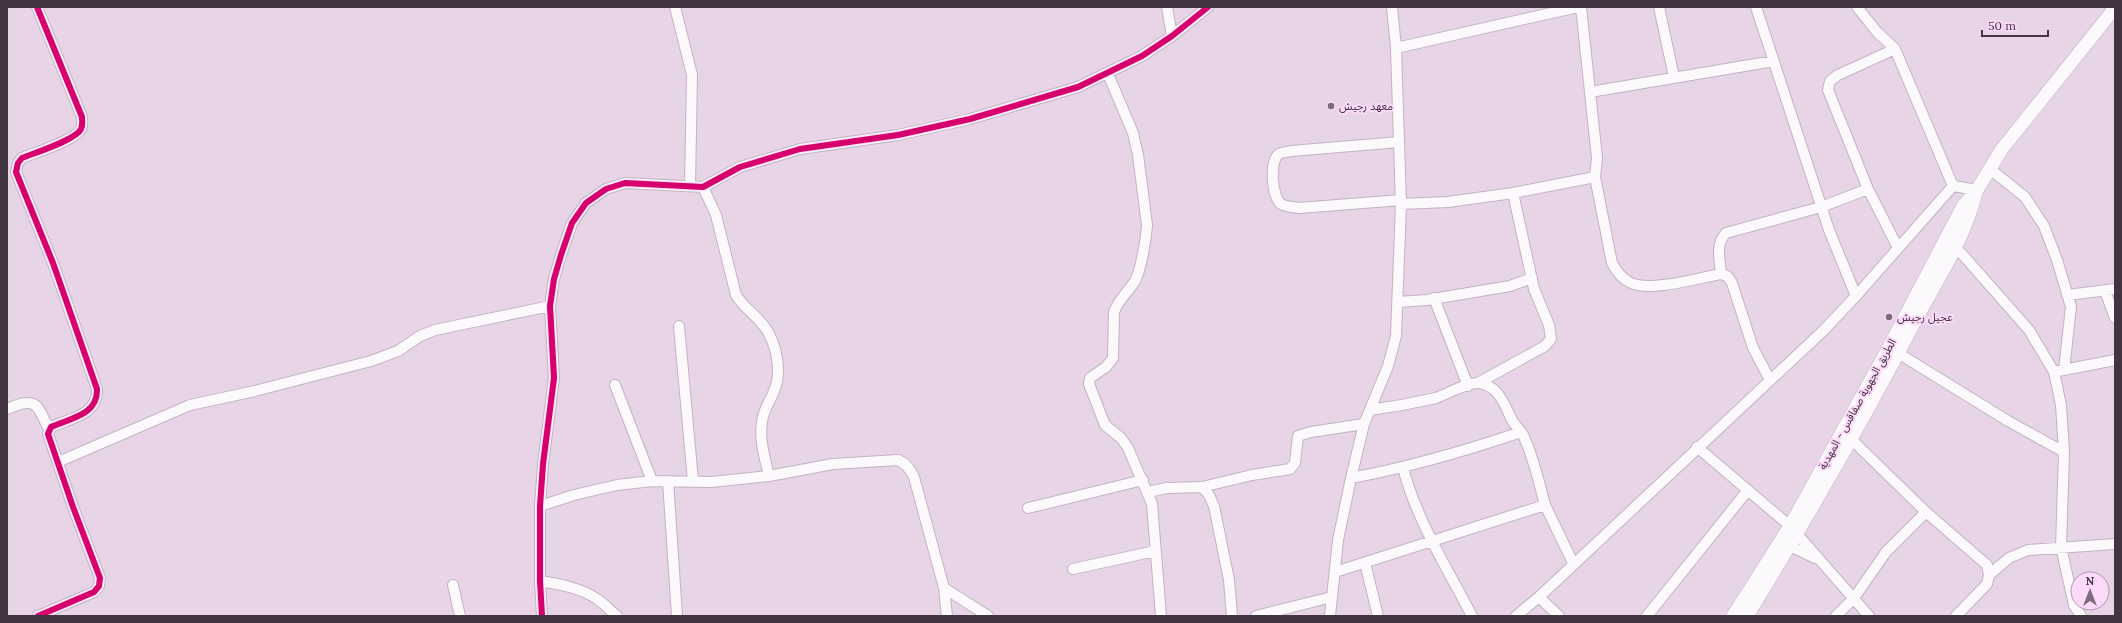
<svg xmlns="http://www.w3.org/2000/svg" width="2122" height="623" font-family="Lora,'Noto Sans Arabic',serif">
<rect width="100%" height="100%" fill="#e7d4e6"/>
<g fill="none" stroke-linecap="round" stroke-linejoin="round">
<g stroke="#c3b4c2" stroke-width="12">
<path id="minor" d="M37 7 82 117C82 121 83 125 81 129 76 140 34 153 22 158L18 163 16 172 53 263 97 389C98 415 71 418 51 427L48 434 73 507 100 578 99 586 94 592 38 616
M675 7 692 75 690 186
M1167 7 1172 36
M1659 7 1674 77
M1756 7 1829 230 1856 296
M1857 7 1877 32 1895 49
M1396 48 1578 7
M1108 74 1133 133 1138 155 1147 225C1146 239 1141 270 1135 281 1128 292 1118 300 1114 312L1113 358 1106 367 1090 378 1089 384 1105 425 1121 438 1128 448 1152 504 1161 616
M1590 92 1774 61
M1399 142 1291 151C1288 152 1282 152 1279 154 1269 161 1272 197 1281 204 1286 207 1294 207 1299 208L1401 200
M1990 169 2025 197 2044 226 2057 260 2071 307 2064 370
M1595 177 1612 263C1616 271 1622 279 1631 283 1652 292 1697 278 1721 274L1727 276 1732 283 1753 348 1770 380
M703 187 716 215 736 295C744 309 760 317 768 332 777 348 782 373 774 391 770 402 763 410 762 422 759 440 765 458 769 476
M1868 189 1828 90 1830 81 1838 75 1895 49 1953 186
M1513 193 1595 177 1597 158 1581 7
M1401 204 1448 202 1513 193 1534 289 1549 325 1551 339 1545 346 1478 383
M1950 246 1962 254 2029 330 2054 372 2061 405 2064 452 2061 547 2074 605 2081 616
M1721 274C1720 260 1715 244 1726 233L1821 207 1868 189 1898 248
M2105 291 2115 318
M2068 295 2115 289
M1434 298 1468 386
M1398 302 1427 300 1510 286 1532 278
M679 326 693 481
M1893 350 2008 421 2064 452
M2058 371 2115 360
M615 385 652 481
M7 409C37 396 37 404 49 430
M1370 410C1392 407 1414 403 1436 398 1447 394 1468 382 1479 383 1499 386 1504 404 1512 420 1515 426 1522 431 1524 437 1534 459 1539 482 1545 505
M1697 447 1790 526 1869 616
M58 462 190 405 255 391 371 361 398 351 420 336 435 330 550 306
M1403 468C1417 521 1447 568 1472 616
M1351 478C1410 467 1465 451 1521 432
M668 481 677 616
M1202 487 1209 495 1214 506 1229 580 1232 616
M1148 492 1167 488 1202 487 1252 475 1290 469 1295 463 1298 436 1311 432 1364 424
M540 506 574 495 617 485 652 481 711 482 769 476 833 464 898 460C906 463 910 469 914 477L944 588 947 616
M1028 508 1143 480
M1926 512 1987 565 1989 575 1987 584 1956 616
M1784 543 1815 558
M1365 563 1378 616
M1073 569 1155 551
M1335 572 1545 505 1573 563
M1989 575 2009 558 2028 550 2115 544
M540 581C559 584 581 588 597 599 605 604 610 611 617 616
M453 585 460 616
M944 588 988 616
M1539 597 1559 616
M542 616 540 581V506L543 464 554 378 550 306 554 279 561 255 572 223 586 203 606 189 625 183 703 187 740 167 800 149 898 135 970 119 1078 87 1142 56 1172 36 1208 7
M1256 616 1332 597
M1330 616 1338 540 1351 478 1364 424 1388 366 1396 336 1401 204 1396 48 1392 7
M1516 616 1539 597 1824 330 1856 296 1953 186 1977 190
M1647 616 1748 490
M1836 616 1854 598 1886 552 1926 512 1851 439"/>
</g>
<g stroke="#c3b4c2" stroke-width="14">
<path id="major" d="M1733 616 1790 526 1889 347 1963 206 1977 190 2002 149 2115 8
M1747 616C1806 520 1863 421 1915 321 1937 280 1965 238 1976 193"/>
</g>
<use href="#minor" stroke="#fbf9fb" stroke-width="10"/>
<use href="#major" stroke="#fbf9fb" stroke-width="13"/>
<g stroke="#fdd9fa" stroke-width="8">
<path id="cycleway" d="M37 7 82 117C82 121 83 125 81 129 76 140 34 153 22 158L18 163 16 172 53 263 97 389C98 415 71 418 51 427L48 434 73 507 100 578 99 586 94 592 38 616
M542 616 540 581V506L543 464 554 378 550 306 554 279 561 255 572 223 586 203 606 189 625 183 703 187 740 167 800 149 898 135 970 119 1078 87 1142 56 1172 36 1208 7"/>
</g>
<use href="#cycleway" stroke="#d6006c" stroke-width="6"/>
</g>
<g fill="#7c6c7b" stroke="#fdd9fa" stroke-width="1.5">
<circle cx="1331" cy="106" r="4"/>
<circle cx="1889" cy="317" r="4"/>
</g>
<g text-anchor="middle" stroke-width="4" stroke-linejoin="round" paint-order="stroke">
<g font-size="11" fill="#423441" stroke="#fdd9fa" text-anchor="start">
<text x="1339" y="110">معهد رجيش</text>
<text x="1897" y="321">عجيل رجيش</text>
</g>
<g font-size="11" fill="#423441" stroke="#fdd9fa">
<text transform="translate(1857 404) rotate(-61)" y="4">الطريق الجهوية صفاقس - المهدية</text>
</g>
</g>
<rect width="2122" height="623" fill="none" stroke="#423441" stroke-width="16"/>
<g transform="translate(2090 591)"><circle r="19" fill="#fdd9fa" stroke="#b297b0"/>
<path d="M0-3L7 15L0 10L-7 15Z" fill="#7c6c7b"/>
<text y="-6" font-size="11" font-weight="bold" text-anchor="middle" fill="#423441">N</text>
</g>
<path d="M1982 30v6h66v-6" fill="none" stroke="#423441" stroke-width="2"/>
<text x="1988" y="30" font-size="12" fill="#423441" stroke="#fdd9fa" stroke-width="3" paint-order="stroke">50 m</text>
</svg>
